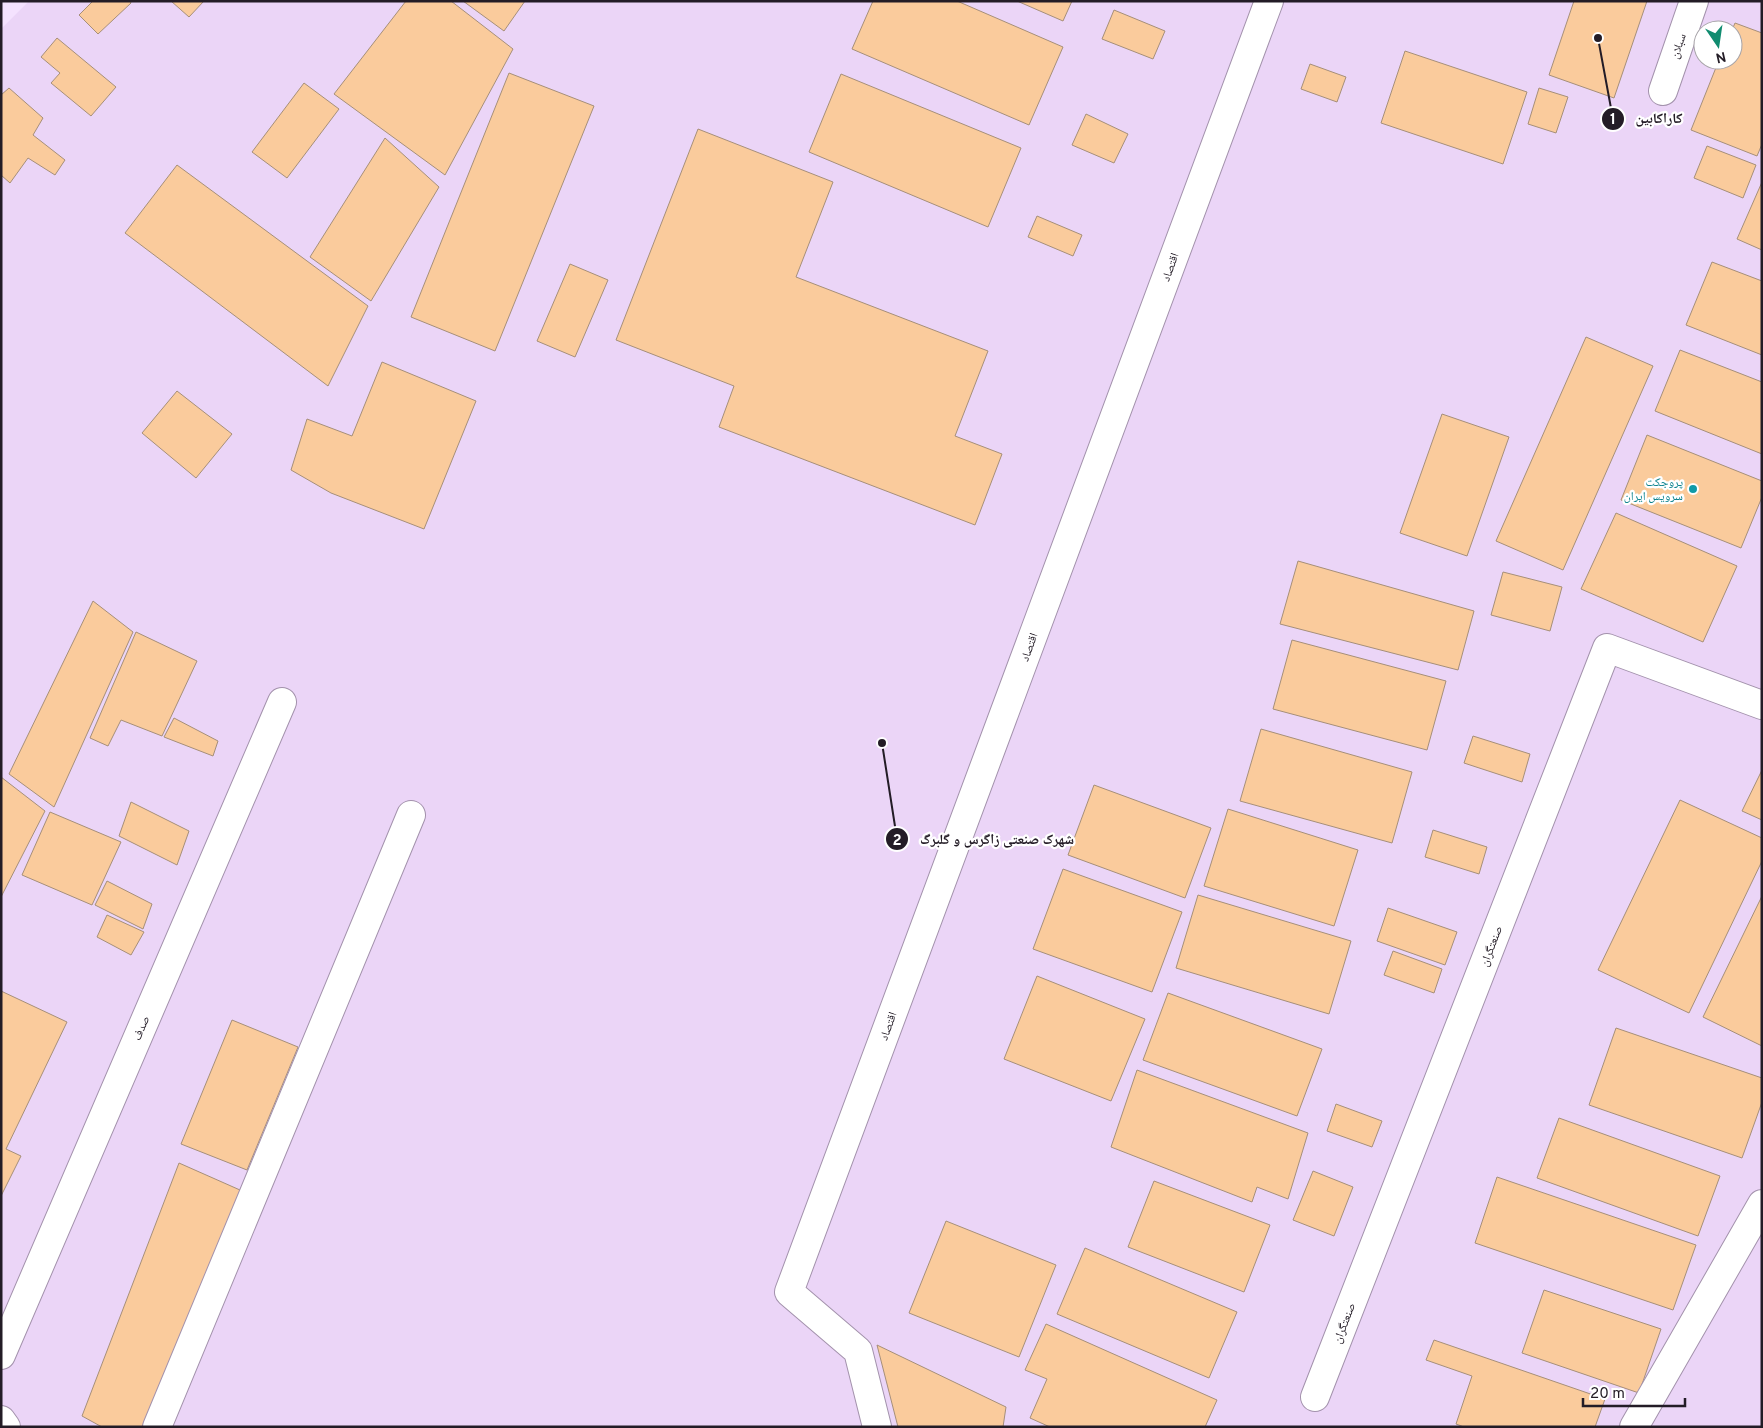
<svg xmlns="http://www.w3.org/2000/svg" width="1763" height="1428" font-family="Overpass,'Noto Naskh Arabic',sans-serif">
<rect width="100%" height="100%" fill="#f4e2fe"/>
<path fill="#ebd5f7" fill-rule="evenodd" d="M29 1H1762V1427H1V29ZM1703 30H1733V60H1703Z"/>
<path fill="#facb9c" stroke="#a68f79" d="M93 1H130L131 3 98 34 79 15Z
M171 1H204L189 17Z
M406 1H451L513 49 445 175 334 94Z
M463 1H525L504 31Z
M873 1H957L1063 47 1029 125 852 49Z
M1017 1H1072L1063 21Z
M1574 1H1647L1614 98 1549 75Z
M1114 10 1165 31 1153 59 1102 39Z
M1735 23 1762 33V144L1757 156 1691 130 1719 60H1733V30H1732Z
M57 38 116 87 91 116 51 83 60 73 41 57Z
M1405 51 1527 92 1503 164 1381 123Z
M1310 64 1346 77 1337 102 1301 89Z
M509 73 594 106 495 351 411 317Z
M841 74 1021 148 988 227 809 152Z
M304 83 339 109 287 178 252 152Z
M9 88 43 118 33 135 65 160 55 175 28 158 10 183 1 175V95Z
M1539 88 1568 97 1556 133 1528 124Z
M1086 114 1128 134 1114 163 1072 145Z
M698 129 833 182 796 277 988 351 955 436 1002 454 975 525 719 427 734 386 616 340Z
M385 138 439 187 371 301 310 257Z
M1707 146 1756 165 1743 198 1694 178Z
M177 165 368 306 328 386 125 233Z
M1762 182V250L1737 239Z
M1037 216 1082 235 1073 256 1028 237Z
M1712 262 1762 281V355L1686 325Z
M570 264 608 280 575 357 537 341Z
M1586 337 1653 366 1563 570 1496 541Z
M1680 350 1762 382V454L1655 411Z
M382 362 476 401 424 529 331 493 291 470 307 419 352 436Z
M177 391 232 434 196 478 142 433Z
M1442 414 1509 437 1467 556 1400 533Z
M1647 435 1762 481V497L1741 548 1621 500Z
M1616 513 1737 566 1703 642 1581 589Z
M1298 561 1474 611 1458 670 1280 624Z
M1503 572 1562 587 1550 631 1491 615Z
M93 601 133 632 54 807 9 774Z
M136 632 197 661 162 736 121 720 108 746 90 738Z
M1292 640 1446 681 1427 750 1273 709Z
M174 718 218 741 213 756 164 737Z
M1261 729 1412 772 1392 843 1240 801Z
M1473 736 1530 754 1522 782 1464 763Z
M1762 770V820L1742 811Z
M1 777 45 811 1 897Z
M1094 785 1211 828 1185 898 1068 855Z
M1680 800 1762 838V861L1689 1013 1598 970Z
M131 802 189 831 177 865 119 836Z
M1228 809 1358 850 1334 926 1204 886Z
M50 812 121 842 92 905 22 875Z
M1433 830 1487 847 1479 874 1425 857Z
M1063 869 1182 912 1152 992 1033 949Z
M107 881 152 904 143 929 95 905Z
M1198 895 1351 941 1329 1014 1176 968Z
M1762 896V1046L1703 1017Z
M1388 908 1457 932 1445 965 1377 941Z
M107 915 144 932 131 955 97 937Z
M1393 951 1442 969 1434 993 1384 975Z
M1037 976 1145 1019 1111 1101 1004 1059Z
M1 991 67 1022 6 1149 21 1156 1 1196Z
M1168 993 1322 1049 1297 1116 1143 1060Z
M232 1020 298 1047 247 1170 181 1144Z
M1616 1028 1762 1078V1102L1742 1158 1589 1105Z
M1137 1070 1308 1133 1288 1199 1257 1187 1252 1202 1111 1147Z
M1336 1104 1382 1121 1372 1147 1327 1131Z
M1559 1118 1720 1176 1698 1236 1537 1178Z
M179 1163 249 1194 153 1427H102L82 1416Z
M1313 1171 1353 1187 1334 1236 1293 1220Z
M1497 1177 1696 1245 1673 1310 1475 1243Z
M1154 1181 1270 1225 1244 1292 1128 1247Z
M946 1221 1056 1265 1019 1357 909 1313Z
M1085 1248 1237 1312 1209 1378 1057 1314Z
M1544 1290 1661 1329 1639 1393 1522 1353Z
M1046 1324 1217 1400 1205 1427H1050L1030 1418 1047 1379 1025 1370Z
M1434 1340 1605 1399 1595 1427H1464L1456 1424 1472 1376 1426 1360Z
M877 1345 1006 1407 1003 1427H898Z"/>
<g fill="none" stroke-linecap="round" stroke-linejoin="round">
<g stroke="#a392ac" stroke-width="30">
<path id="minor" d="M1663 91 1694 1
M1 1355 282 702
M1315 1397 1607 648 1762 705
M1 1420 6 1427
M157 1427 411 815
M877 1427 858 1351 789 1292 1269 1
M1634 1427 1762 1204"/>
</g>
<use href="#minor" stroke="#fff" stroke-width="28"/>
</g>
<circle fill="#0f9aa8" stroke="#fff" stroke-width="2" cx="1693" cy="489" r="5"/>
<g text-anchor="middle" stroke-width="4.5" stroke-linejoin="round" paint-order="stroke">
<g font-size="12" fill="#231c26" stroke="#fff">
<text transform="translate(1678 46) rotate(-71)" y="4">سبلان</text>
<text transform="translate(1170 267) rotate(-70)" y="4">اقتصاد</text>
<text transform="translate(1029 647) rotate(-70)" y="4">اقتصاد</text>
<text transform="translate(1491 946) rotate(-69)" y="4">صنعتگران</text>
<text transform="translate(888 1026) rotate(-70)" y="4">اقتصاد</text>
<text transform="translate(141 1028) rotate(-67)" y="4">صدف</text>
<text transform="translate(1344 1323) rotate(-69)" y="4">صنعتگران</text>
</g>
<g font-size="12" fill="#0d838f" stroke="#fff" text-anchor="end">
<text x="1683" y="486">پروجکت<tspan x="1683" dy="14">سرویس ایران</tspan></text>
</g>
</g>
<path fill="none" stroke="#231c26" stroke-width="2" d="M1598 38L1613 119M882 743L897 839"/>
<g fill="#231c26" stroke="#fff" stroke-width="2">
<circle cx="1598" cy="38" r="5"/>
<circle cx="882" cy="743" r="5"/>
<circle cx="1613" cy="119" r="12"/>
<circle cx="897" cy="839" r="12"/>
</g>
<g font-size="15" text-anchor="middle" font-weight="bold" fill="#fff">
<text x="1613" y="124">1</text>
<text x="897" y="845">2</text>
</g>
<g font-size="14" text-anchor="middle" font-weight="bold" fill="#231c26" stroke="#fff" stroke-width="4.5" stroke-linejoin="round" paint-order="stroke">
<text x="1659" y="123">کاراکابین</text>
<text x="997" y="844">شهرک صنعتی زاگرس و گلبرگ</text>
</g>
<rect width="1763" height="1428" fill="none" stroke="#231c26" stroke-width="5"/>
<g transform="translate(1718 45) rotate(167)"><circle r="24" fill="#ffffff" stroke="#a7a4a8"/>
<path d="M0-4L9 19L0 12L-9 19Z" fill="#118c70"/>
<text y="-8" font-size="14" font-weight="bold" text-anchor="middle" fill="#231c26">N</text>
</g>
<path d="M1583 1398v8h102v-8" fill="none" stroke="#231c26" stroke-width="2.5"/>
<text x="1590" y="1398" font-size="15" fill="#231c26" stroke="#ffffff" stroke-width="4" paint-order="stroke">20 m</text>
</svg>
